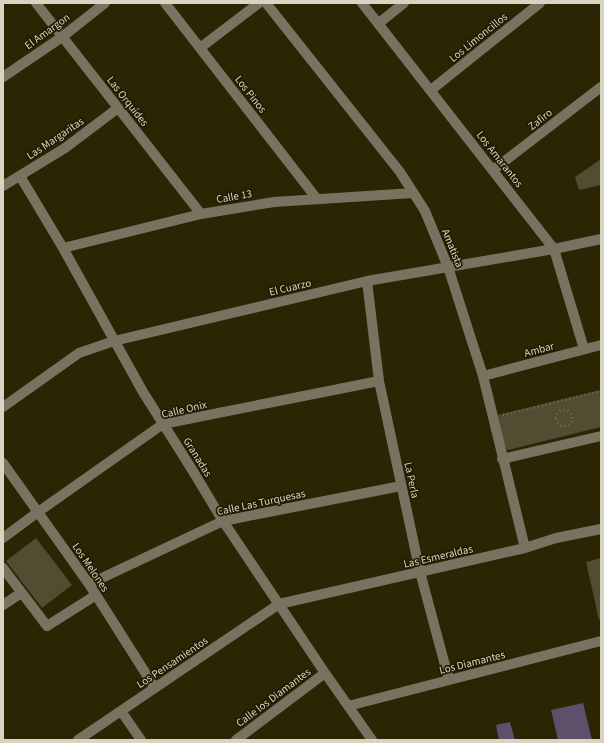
<svg xmlns="http://www.w3.org/2000/svg" width="604" height="743" font-family="'Source Sans 3',sans-serif">
<rect width="100%" height="100%" fill="#2b2504"/>
<path fill="#514c32" d="M601 159V185L579 190 575 177Z
M601 390V427L508 450 504 446 498 415Z
M36 538 72 585 42 608 6 561Z
M601 558V619L599 620 586 562Z"/>
<path fill="#5f4f6b" d="M583 703 592 740H558L551 710Z
M510 722 515 740H499L496 725Z"/>
<g fill="none" stroke-linecap="round" stroke-linejoin="round">
<path stroke="#757055" stroke-width="2.5" stroke-dasharray="1 3" stroke-linecap="butt" d="M601 401 600 402 601 406
M556 418a8 8 0 1 1 16 0a8 8 0 1 1-16 0Z
M503 415 601 391"/>
<path stroke="#777360" stroke-width="10" d="M36 3 201 214
M165 3 317 199
M266 3 400 172 425 211 448 267 483 376 525 548
M362 3 554 249 584 349
M379 23 404 3
M200 48 259 3
M3 77 62 37 105 3
M431 90 540 3
M493 170 601 87
M20 176 63 248 143 392 191 468 223 521 325 673 372 740
M3 186 65 148 118 108
M63 248 201 214 274 202 413 193
M367 281 379 381 420 572 449 680
M483 376 601 345
M3 407 79 353 114 341 367 281 554 249 601 239
M502 459 601 436
M3 463 89 584 155 688
M3 538 38 512 163 424 379 381
M3 568 47 626 96 595
M89 584 223 521 401 486
M3 605 21 593
M348 706 601 641
M121 711 141 740
M78 740 279 604 525 548 556 538 601 529
M236 740 325 673"/>
</g>
<g text-anchor="middle" stroke-width="3.5" stroke-linejoin="round" paint-order="stroke">
<g font-size="11" fill="#d8d4c2" stroke="#221b00">
<text transform="translate(47 31) rotate(-36)" y="4">El Amargon</text>
<text transform="translate(478 37) rotate(-39)" y="4">Los Limoncillos</text>
<text transform="translate(251 94) rotate(52)" y="4">Los Pinos</text>
<text transform="translate(128 101) rotate(52)" y="4">Las Orquídes</text>
<text transform="translate(540 119) rotate(-38)" y="4">Zafiro</text>
<text transform="translate(55 138) rotate(-34)" y="4">Las Margaritas</text>
<text transform="translate(500 159) rotate(52)" y="4">Los Amarantos</text>
<text transform="translate(234 196) rotate(-10)" y="4">Calle 13</text>
<text transform="translate(453 248) rotate(68)" y="4">Amatista</text>
<text transform="translate(290 287) rotate(-13)" y="4">El Cuarzo</text>
<text transform="translate(539 349) rotate(-15)" y="4">Ambar</text>
<text transform="translate(184 409) rotate(-13)" y="4">Calle Onix</text>
<text transform="translate(198 457) rotate(58)" y="4">Granadas</text>
<text transform="translate(412 480) rotate(78)" y="4">La Perla</text>
<text transform="translate(261 502) rotate(-12)" y="4">Calle Las Turquesas</text>
<text transform="translate(438 556) rotate(-13)" y="4">Las Esmeraldas</text>
<text transform="translate(91 567) rotate(56)" y="4">Los Melones</text>
<text transform="translate(172 662) rotate(-34)" y="4">Los Pensamientos</text>
<text transform="translate(472 662) rotate(-14)" y="4">Los Diamantes</text>
<text transform="translate(273 697) rotate(-37)" y="4">Calle los Diamantes</text>
</g>
</g>
<rect width="604" height="743" fill="none" stroke="#d8d4c2" stroke-width="8"/>
</svg>
